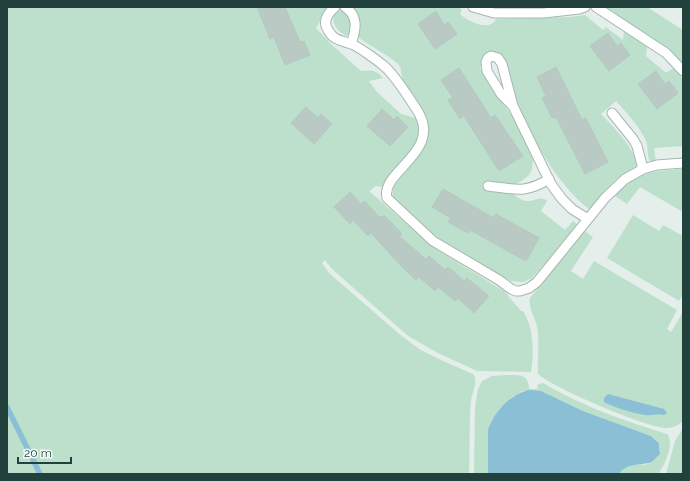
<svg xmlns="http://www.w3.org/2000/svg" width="690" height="481" font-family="Raleway,sans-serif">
<rect width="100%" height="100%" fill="#e4eeeb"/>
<path fill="#bce0cb" d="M7 7H329L316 28 332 45 361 71C371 70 376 70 383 78L369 81 377 92 401 114 416 118C420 126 419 134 417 143L387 182 382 187 376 186 369 191 434 248 504 291 521 311H523C534 329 534 352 531 372L477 371 438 353 408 336 331 268 325 260 322 263 329 273 398 333 419 349 443 361 473 374C479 381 472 392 471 401 469 425 470 450 469 474H7Z
M352 7H457L462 9 460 14C468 22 490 32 496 19L569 17 585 15 603 30 606 27 623 40 624 31 647 47 646 56 665 72H667L674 68 683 79V146L654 148 656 162H651C646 156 649 148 646 141 640 127 626 112 616 101L601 114C611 125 638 150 636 167 615 176 603 192 590 210 556 183 537 145 518 107 510 90 514 62 496 52L489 53 482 62 480 68 494 90 514 119 531 151 533 161 532 169 529 175 523 180 516 184 511 185 487 182 486 189C493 190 501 191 509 192 515 194 519 200 526 201 535 202 540 195 547 201L541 211 565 230 573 221 576 223 577 227 532 278 523 282 510 281 468 257 430 232 393 197C389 182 415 163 422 149 436 117 418 106 403 80 401 75 402 67 397 63 386 54 372 47 359 38V18Z
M606 7H647L683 30V64L672 53Z
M339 11 345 12 351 18 352 30 347 36C339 33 331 24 334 15Z
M683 169V212L640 187 627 204 615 196C636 172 653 171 683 169Z
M633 215 659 231 663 225 683 236V295L679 301 607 258Z
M585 231 593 237 571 271 583 279 594 261 677 310 667 329 671 332 683 312V421C679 425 673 428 667 428 649 429 551 387 538 374 537 359 540 342 537 327 535 316 528 309 530 298Z
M508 375C520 375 529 374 529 389H537L538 384 543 383C581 406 625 421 667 434 675 442 665 466 658 474H619C629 459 639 468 650 463 653 462 657 457 660 454 661 445 659 441 651 436L583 411 541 391H523L512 397 499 409 490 423 488 429V474H474L475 408 478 389 482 381 492 376Z
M683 428V474H666L675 441Z"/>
<path fill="#8abfd5" d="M530 390 541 391 583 411 651 436 659 443 660 454 652 462C640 466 627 462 619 474H488V429C495 411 511 393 530 390Z
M608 394 664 409 667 413 664 415C657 413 651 416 645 415 632 413 616 408 604 402V398Z"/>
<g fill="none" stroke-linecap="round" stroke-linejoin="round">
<path stroke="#8abfd5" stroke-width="5.5" d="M7 407 40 474"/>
</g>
<path fill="#b9c9c4" stroke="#b6c8c3" d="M257 7H285L300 42 304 41 310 55 285 65 274 37 270 39Z
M436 11 444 25 448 22 457 34 435 49 418 24Z
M608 33 617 46 621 43 630 55 609 71 590 46Z
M556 67 582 120 586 118 608 162 585 174 556 117 552 118 542 98 546 96 537 77Z
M459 68 491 118 495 115 523 156 499 171 464 116 460 119 448 100 453 98 441 80Z
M656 71 665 84 669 81 678 93 657 109 638 84Z
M306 107 318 118 321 114 332 124 314 144 291 123Z
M382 109 394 120 397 116 408 127 390 146 367 126Z
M443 189 494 218 496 214 539 238 526 261 470 230 468 233 448 222 451 218 432 207Z
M350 192 361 204 365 201 379 217 385 216 402 234 399 236 426 259 429 256 445 270 448 267 464 281 467 278 489 296 474 313 458 298 455 301 438 287 435 291 419 277 416 280 403 268 371 233 368 236 353 220 350 224 334 207Z"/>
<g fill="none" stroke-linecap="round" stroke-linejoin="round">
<g stroke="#a6b7b3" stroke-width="11">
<path id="service" d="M335 7C328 13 322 21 328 30 334 41 341 40 351 44 358 46 378 61 384 66 395 75 409 98 417 110 444 152 380 171 387 198L433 241 499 280 511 289 516 291H520L529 288 537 282 605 198 625 179 643 169 657 165 683 163
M345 7C359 16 356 30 351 44
M473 7 494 13H544L579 9 585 7
M596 7 666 53 683 71
M513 106 502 64 498 58 491 56 488 58 486 62 487 71 501 94 513 106 551 184 562 199 572 209 588 219
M612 113 633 139 637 146 643 169
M488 186C515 189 525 194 549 179"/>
</g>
<use href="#service" stroke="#fff" stroke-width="9"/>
</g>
<rect width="690" height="481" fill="none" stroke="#22413d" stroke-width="16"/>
<path d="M18 457v6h53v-6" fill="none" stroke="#22413d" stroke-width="2"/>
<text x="24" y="457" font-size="12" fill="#22413d" stroke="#f5faf8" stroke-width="3" paint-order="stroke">20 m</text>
</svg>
